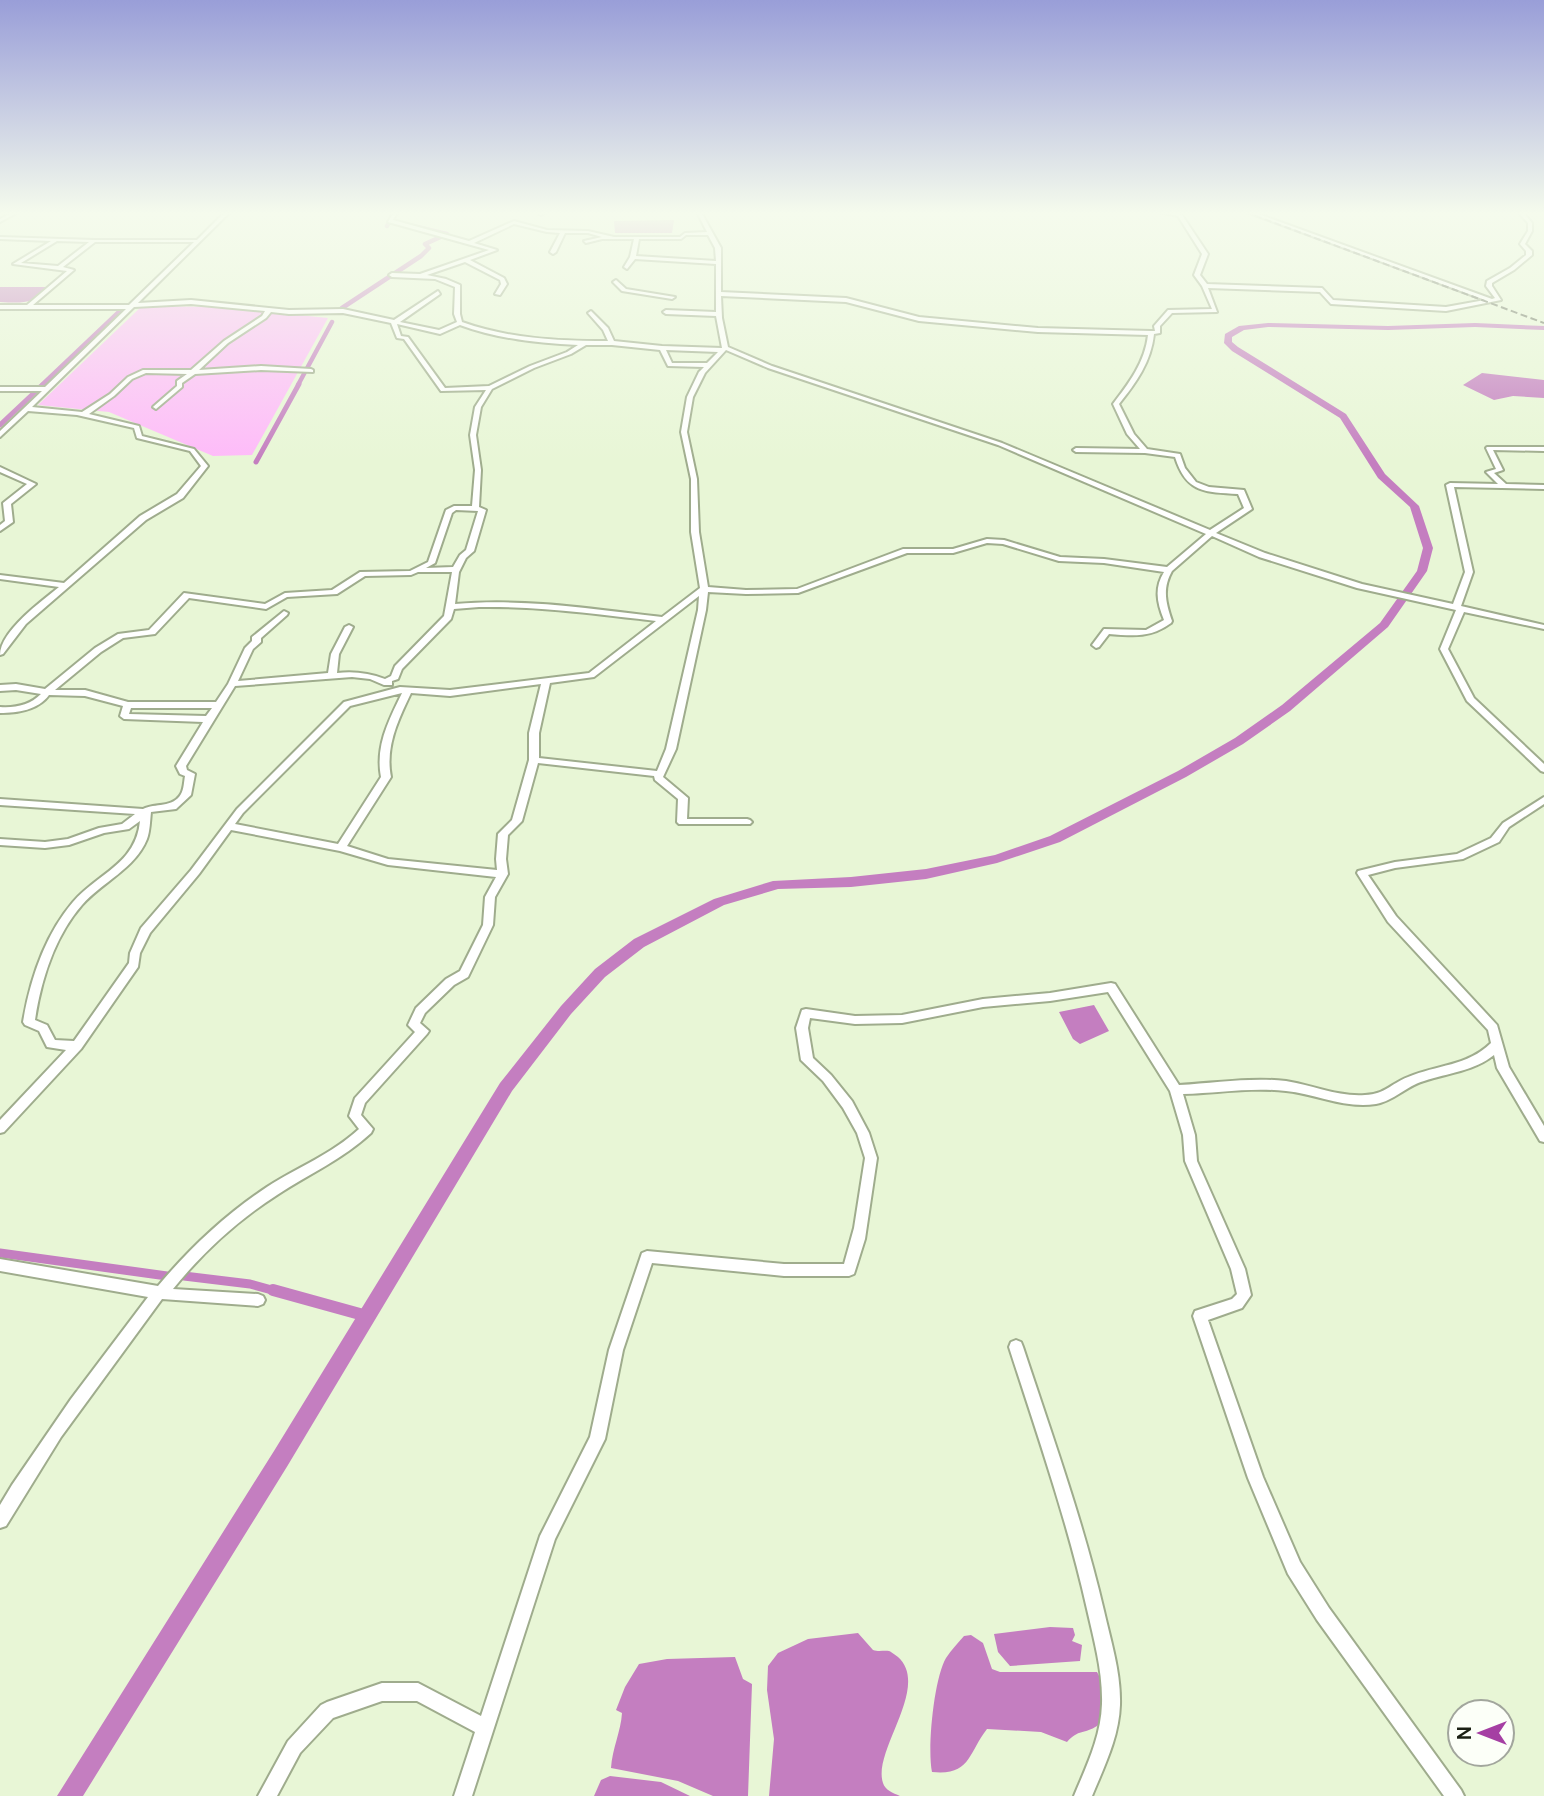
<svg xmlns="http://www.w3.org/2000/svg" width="1544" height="1796" font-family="'DM Sans',sans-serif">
<rect width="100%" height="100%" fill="#e8f6d6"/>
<path fill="#febaf9" d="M142 306 221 307 328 318 252 455 213 456 109 412 38 405Z"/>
<path fill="#c47ec0" d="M674 220 672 233H615L614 221Z
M0 287H47C33 305 21 303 0 302Z
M1482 373 1544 380V398L1513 396 1494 400 1463 385Z
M1094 1005 1109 1031 1080 1044 1073 1039 1059 1012Z
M1050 1627 1073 1628 1075 1635 1072 1641 1082 1645 1080 1661 1010 1666 998 1652 994 1634Z
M858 1633 873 1650C879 1652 884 1650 889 1651 890 1651 897 1656 898 1657 931 1687 872 1751 883 1783 885 1790 893 1793 900 1796H769L774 1739 767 1690 768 1666 778 1653 808 1639Z
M971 1635 983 1643 992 1669 1000 1672H1097C1105 1686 1114 1714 1097 1726 1085 1734 1078 1729 1067 1742L1041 1732 987 1729C968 1753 971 1776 932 1772 927 1749 934 1678 946 1658 951 1650 958 1643 964 1636Z
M735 1657 743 1679 752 1684 748 1796H713L678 1781 611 1768C612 1749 621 1731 622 1713L616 1710 625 1687 639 1664 667 1659Z
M610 1776 661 1782 690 1796H594L601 1780Z"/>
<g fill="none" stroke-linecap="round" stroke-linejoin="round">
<path stroke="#c47ec0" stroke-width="4.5" d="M387 226 395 212
M342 308 421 256 429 248 425 244 447 234 404 224
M42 385 121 310
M298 385 332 322"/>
<path stroke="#c47ec0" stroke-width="5" d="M40 387 44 384
M0 425 35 392
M256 462 299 384"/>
<path stroke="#c47ec0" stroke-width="9" d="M0 1253 167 1276
M184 1276 250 1284 279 1292"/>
<path stroke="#c47ec0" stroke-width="12" d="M273 1290 367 1316"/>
<path fill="#c47ec0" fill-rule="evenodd" d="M1268 323 1388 326 1475 323 1544 326V330L1475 327 1388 330 1268 327 1244 330 1232 337V342L1238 347 1346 414 1385 474 1419 506 1433 548 1427 571 1388 627 1290 711 1243 744 1186 777 1060 842 997 863 926 879 851 887 778 889 724 905 644 947 605 977 571 1014 512 1091 288 1465 83 1796H57L274 1451 500 1083 561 1006 595 969 634 939 714 899 773 881 851 877 926 869 995 855 1050 836 1178 771 1235 738 1282 705 1380 623 1417 571 1423 548 1410 507 1378 478 1340 418 1232 351 1224 343 1225 334 1239 326Z"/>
<g stroke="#9fac8d" stroke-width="4">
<path id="minor" d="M13 212H18L0 222V219Z
M225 212H230L138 303 191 300 289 310 343 309 394 320 438 291 440 294 400 322 439 330 457 322 454 314 455 287 435 279 392 277 389 275 392 273 420 274 489 250 388 222 394 212H398L393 220 469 241 514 221 547 230 588 231 614 237H680L685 233 707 232 697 212H701L721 248V292L846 298 919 317 1038 328 1151 331H1155L1154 326 1168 310 1212 309 1202 286 1194 275 1202 254 1178 216 1159 212H1170L1182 215 1208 254 1200 275 1207 284 1322 288 1333 300 1446 307 1485 300 1247 212H1253L1492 299 1495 298 1486 286 1487 281 1510 268 1526 255V251L1520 244 1528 231V223L1518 212H1523L1532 223V231L1525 244 1532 251V255L1514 270 1492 283V286L1501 300 1446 311 1331 304 1320 292 1208 288 1217 312 1172 313 1160 326V333L1154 334C1151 362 1136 383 1119 404L1134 434 1147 449 1180 454 1185 468 1196 482 1209 487 1244 490 1252 509 1216 533 1265 553 1362 584 1453 604 1465 572 1446 485 1450 483 1498 484 1486 472 1496 469 1486 448 1487 447H1544V451L1493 450 1503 470 1494 473 1506 484 1544 485V489L1454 487 1473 572 1461 606 1544 625V629L1464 612 1448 649 1474 698 1544 764V772L1541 771 1467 701 1440 649 1456 610 1357 588 1259 557 1212 536 1172 571C1162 589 1166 603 1172 621L1171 623C1151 638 1133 636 1109 634L1099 647 1096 648 1092 645 1104 629 1146 630 1164 620C1157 603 1154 588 1164 572L1104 563 1059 561 1003 544 987 543 953 553H907L798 593 746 594 708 592 706 610 676 749 663 777 688 798 687 819H747L750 820 752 822 750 824H679L677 822 678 799 655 780 654 776 538 763 522 821 508 835 506 859 508 874 495 897 493 925 468 977 454 985 425 1013 420 1023 429 1031 427 1034 365 1103 361 1115 373 1129 371 1133C343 1159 309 1174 277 1195 238 1220 202 1253 173 1289L258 1294 263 1296 265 1300 263 1304 258 1306 162 1299 61 1437 6 1526 0 1528V1505L12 1485 71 1399 148 1297 0 1271V1259L158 1286C189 1249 226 1214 267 1187 298 1167 332 1154 359 1129L349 1116 355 1098 415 1032 408 1025 416 1008 446 979 460 971 483 925 485 897 496 877 388 865 340 851 231 830 199 874 150 933 140 953 138 967 81 1049 4 1132 0 1133V1120L66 1050 47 1047 39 1031 25 1025 23 1022C30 980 45 935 73 902 98 873 136 864 140 821L129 829 104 833 69 845 45 848 0 845V839L45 842 68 839 99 828 122 824 135 814 0 805V799L143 809C155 803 173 808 181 794 184 789 184 781 185 776L180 774 176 766 203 722 124 719 120 716 123 706 85 696 49 695C38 710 18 713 0 713V707C16 708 30 705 41 694L16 690 0 691V685L16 684 45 689 95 648 118 634 149 630 184 593 265 604 285 593 332 590 360 572 410 571 428 562 446 510 454 506H472L475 470 470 435 475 407 486 390 441 391 404 339 397 338 391 323 343 313 289 314 271 312 266 318 228 343 199 370 261 366 311 369 313 370V372L261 370 195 374 182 383V387L156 409 153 407 154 406 177 386V381L187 374 146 373 132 379 114 396 89 414 139 426 142 436 194 449 208 466 183 498 146 520 26 624 3 654 0 655C0 631 42 601 59 587L0 579V575L64 583 140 516 177 494 201 466 190 451 137 438 134 428 77 415 28 411 0 437V431L42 391H0V387H45L126 309H0V305H27L67 271 13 264 51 241 0 239V237L94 240H197ZM514 224 547 232 560 233 550 252 553 254 556 252 565 233H588L602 237 584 241 586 243 602 239H634L630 257 624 267 627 269 635 259 716 264V312L666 310 663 312 666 314 716 316 722 348 662 346 614 341 608 328 591 311 588 313 603 330 608 341C559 341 510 339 462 322L460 314V285L446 279 427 275 465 262 500 280 501 284 495 294 500 295 507 284 504 278 470 260 497 250 474 243ZM686 235H708L715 248 716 261 636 256 639 239H681ZM57 241 89 242 58 266 21 263ZM95 242H194L129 305H33L74 270 63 267ZM721 296 846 302 919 321 1038 332 1148 335C1145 362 1129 383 1113 404L1127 434 1140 449 1076 448 1073 450 1076 452 1145 453 1175 457C1186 493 1205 492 1238 494L1244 508 1210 530 1002 443 772 366 728 347 722 318ZM191 304 265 311 262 316 224 341 191 370H143L128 377 110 394 82 412 32 407 134 307ZM397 324 440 334 460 325C498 339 538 343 578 345L567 352 530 366 489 386 445 388 408 337 401 336ZM586 345H612L660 350 668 366 704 367 699 372 687 397 681 432 691 479V532L700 588 662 617C593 609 525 598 455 604L459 572 466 558 474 551 486 510 479 507 481 470 476 435 481 407 492 389 534 368 571 354ZM666 350 718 352 707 363H672ZM726 350 768 368 998 445 1206 534 1167 567 1104 559 1060 557 1004 540 987 539 953 549H903L797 589 746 590 708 587 699 532 697 479 687 432 693 397 705 373ZM456 510 478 511 466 550 460 555 453 567 426 568 435 563 452 513ZM418 572H452L444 616 395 666 391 676 385 679C369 673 354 671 337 673L339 654 353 627 349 625 345 627 331 654 328 673 238 681 253 649 261 642V638L287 615 288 613 284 611 252 637V641L245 648 228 684 216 702H128L85 690H55L101 652 123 638 155 634 189 598 266 609 287 597 337 594 365 576 411 575ZM699 596 698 610 666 749 657 771 539 758V733L550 683 594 677ZM479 607C538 606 597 614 656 621L589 673 450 690 400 687 344 702 237 809 191 870 141 928 130 953 129 963 74 1041 55 1040 47 1025 35 1020C41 980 55 936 82 905 102 882 135 869 147 839 150 831 150 821 151 812L176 809 191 795 195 774 187 770 186 766 235 686 352 677 370 679 384 685H392V681L398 679 402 669 451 619 454 609ZM541 684 529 733V760L512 820 498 834 496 859 497 870 388 859 347 846 391 777C385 747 398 720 411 693L450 696ZM402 693C389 720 375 746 381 777L338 844 235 824 243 813 350 706ZM131 708H212L206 716 129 714Z
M541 212H546L541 215 539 214Z
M616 280 626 289 675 297 672 299 622 291 613 282Z
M0 467 36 484 11 504 13 522 0 531V525L5 521 3 503 27 484 0 472Z
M1544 797V804L1509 827 1499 842 1463 859 1395 868 1368 875 1396 916 1497 1025 1509 1067 1544 1126V1142L1540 1141 1497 1068 1494 1055C1474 1071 1448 1073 1424 1081 1406 1086 1394 1101 1376 1104 1345 1109 1316 1094 1286 1091 1252 1087 1217 1093 1183 1094L1195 1135 1197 1161 1245 1269 1251 1295 1242 1308 1208 1320 1263 1477 1300 1562 1329 1608 1461 1790 1464 1796H1444L1317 1620 1288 1574 1248 1478 1193 1316 1195 1311 1232 1299 1237 1294 1231 1269 1185 1161 1183 1135 1170 1091 1108 992 1050 1001 983 1007 902 1023 855 1024 810 1018 808 1028 813 1058 831 1075 852 1101 869 1133 877 1158 865 1239 854 1274 849 1276H784L652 1263 623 1350 605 1439 555 1539 472 1796H454L475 1732 417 1701H382L333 1718 300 1753 277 1796H258L288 1741 321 1705 327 1702 382 1683H418L481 1716 540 1536 590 1437 609 1350 642 1253 647 1251 784 1264H844L854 1228 865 1158 857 1133 843 1108 823 1081 801 1060 796 1028 802 1010 806 1009 855 1016 902 1015 983 999 1050 993 1111 983 1115 984 1179 1085C1215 1083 1251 1077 1286 1081 1312 1085 1338 1097 1365 1095 1386 1094 1390 1084 1408 1077 1436 1065 1468 1066 1491 1043L1488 1030 1388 922 1357 873 1358 871 1395 862 1457 854 1491 838 1503 823Z
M1016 1340 1021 1342 1023 1347C1052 1435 1083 1521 1104 1611 1111 1642 1121 1673 1120 1705 1119 1737 1104 1767 1092 1796H1074C1086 1767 1101 1737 1102 1704 1103 1672 1094 1640 1087 1609 1067 1520 1037 1434 1009 1347L1011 1342Z"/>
</g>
<use href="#minor" fill="#fff" fill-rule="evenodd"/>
<path stroke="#6b735f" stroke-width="2" stroke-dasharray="7 3.5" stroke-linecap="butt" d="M1245 212 1544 323"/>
</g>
<linearGradient id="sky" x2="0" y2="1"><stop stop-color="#999ed8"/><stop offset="0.46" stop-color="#f5fbed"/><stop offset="1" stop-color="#f5fbed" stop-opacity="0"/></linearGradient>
<rect width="1544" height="463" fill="url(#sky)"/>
<g transform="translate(1481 1733) rotate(270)"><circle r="33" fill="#fcfff8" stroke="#a2a69d" stroke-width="2"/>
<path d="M0-5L12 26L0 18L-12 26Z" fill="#a53fa3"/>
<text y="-10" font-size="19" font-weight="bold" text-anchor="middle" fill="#1b2014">N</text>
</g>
</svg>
